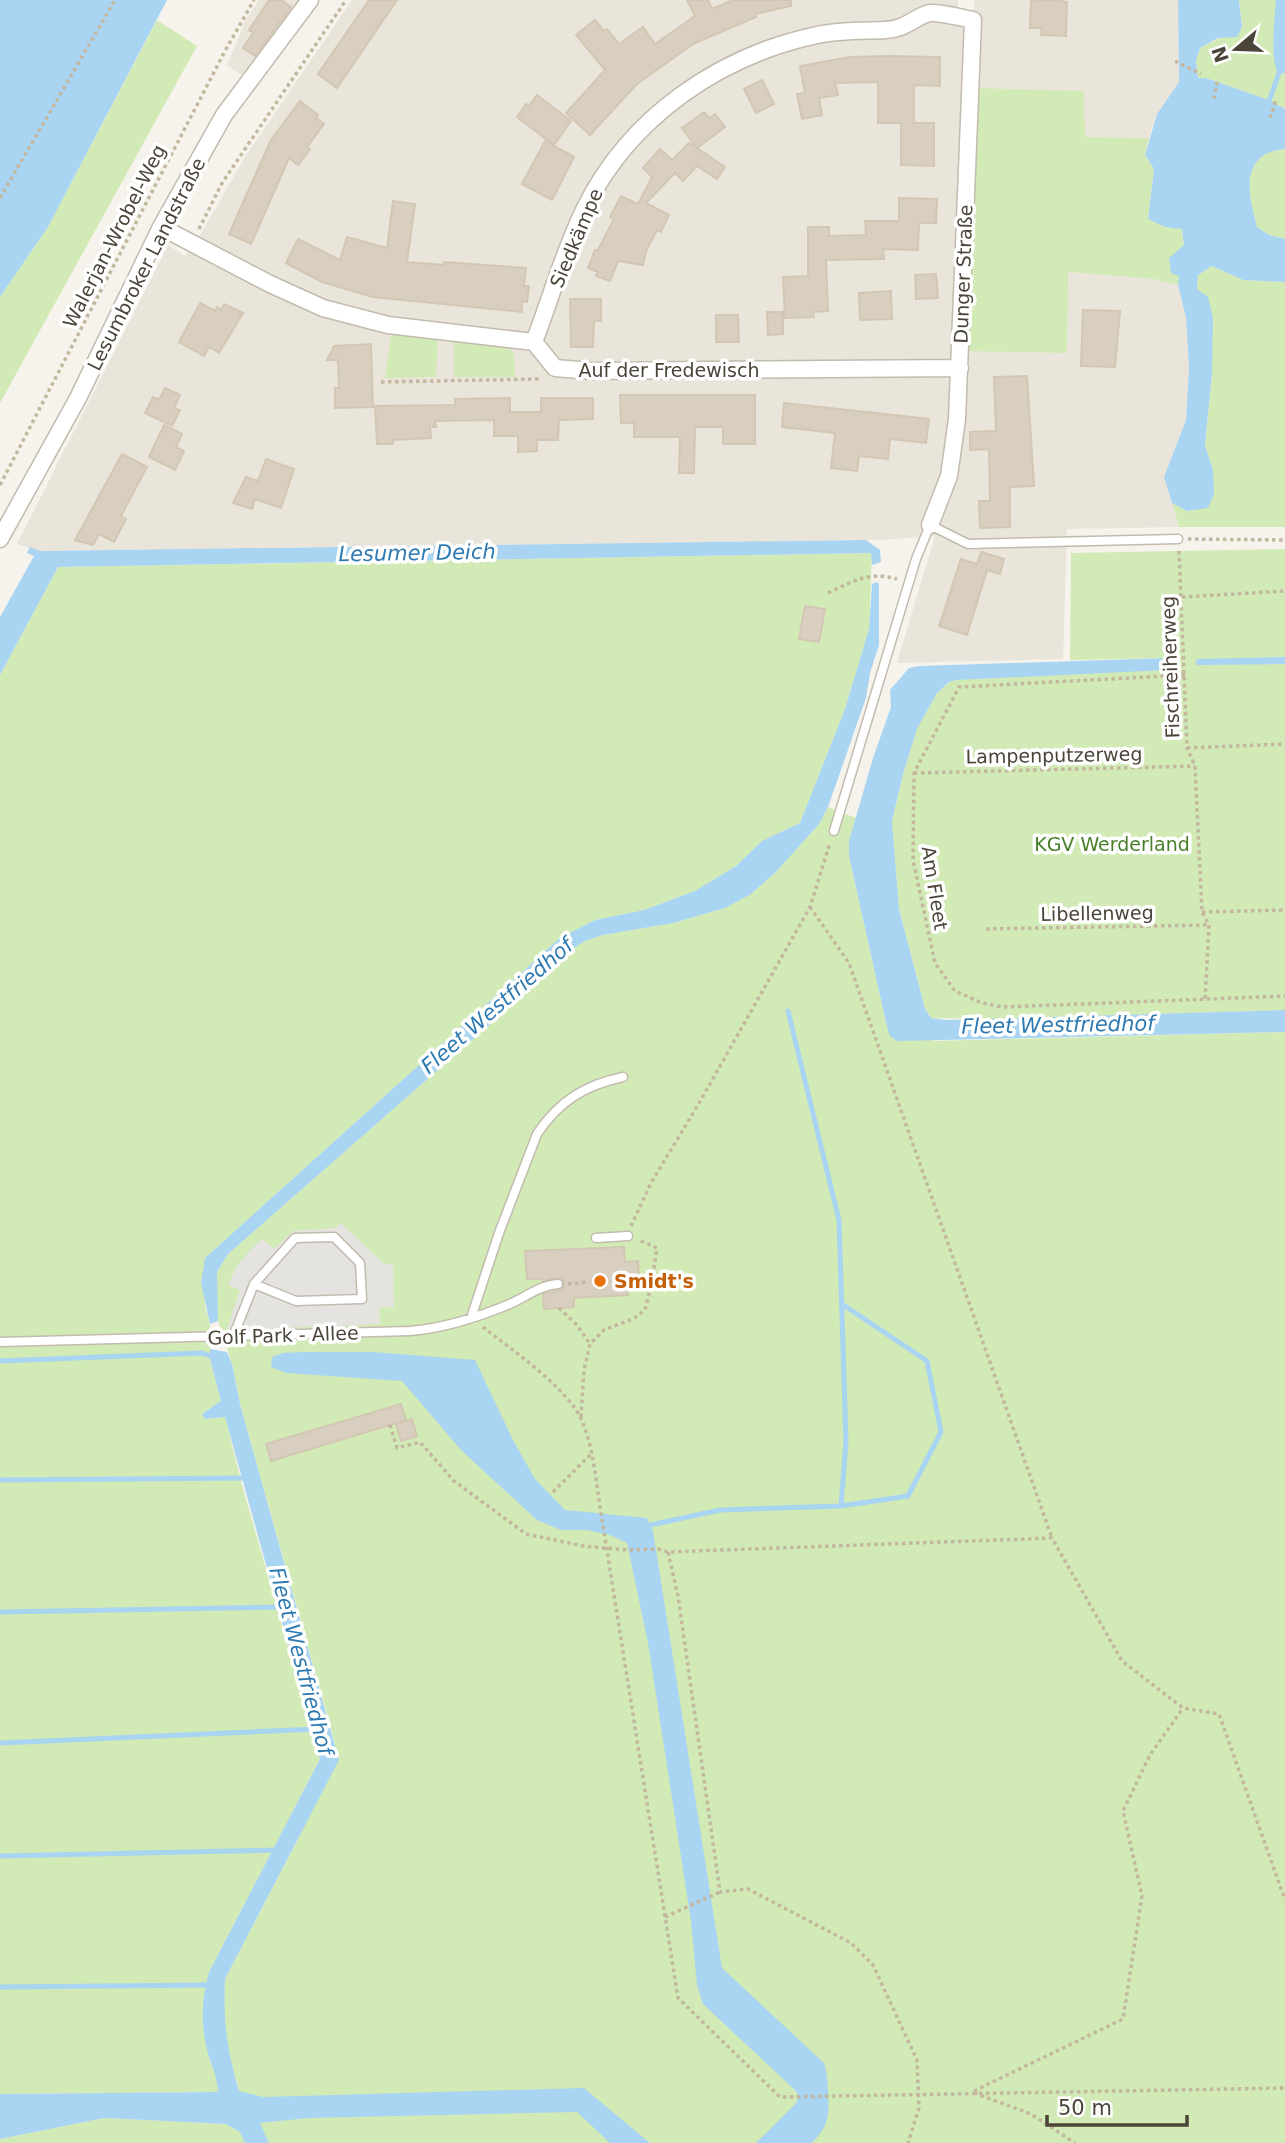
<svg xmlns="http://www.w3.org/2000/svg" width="1285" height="2143" font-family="'DejaVu Sans',sans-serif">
<rect width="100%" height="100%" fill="#f6f3ec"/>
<path fill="#eae5da" d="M259 0H302L244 77 227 65 246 19Z
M352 0H958V12L974 14V0H1178L1179 82 1157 114 1149 138 1085 137 1083 91 1068 272 1154 279 1178 285 1186 318 1189 367 1186 420 1164 477 1179 527 1067 529 1063 659 897 663 935 536 881 540 39 551 17 544 168 245 185 256 199 237 245 157Z"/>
<path fill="#d2eab5" d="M1239 0H1276L1279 74 1285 73V109L1269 100 1206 78H1198L1196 61 1200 48 1242 27Z
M157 20 197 46 0 403V297L48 227Z
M973 88 1084 91 1085 137 1149 138 1145 155 1154 169 1148 219 1165 227 1182 229 1184 246 1178 285 1154 279 1068 272 1067 353 966 351Z
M1285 149V239L1269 235 1257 227C1252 205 1240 171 1264 155 1269 151 1279 150 1285 149Z
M1212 266 1243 280 1285 282V527H1179L1172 503 1187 511 1213 470 1205 446 1212 374 1197 290 1198 275Z
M397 333 438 338 436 377 385 378 391 336Z
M454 340 508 346 514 355 515 377H454Z
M1285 549V1010L997 1019 931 1018 925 1009 899 909 892 821 903 774 917 729 937 693 949 682 956 680 1167 658 1070 660 1071 553Z
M872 553 869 629 845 709 800 823 762 841 736 866 695 891 644 910 595 920 560 938 205 1258V1306L210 1324V1359L221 1401 202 1414 206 1419 225 1417 242 1485 320 1759 209 1972V2059L217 2077 218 2092 0 2094V675L58 567Z
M828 807 856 818 849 841V856L887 1027 935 1041 1285 1032V2143H266L239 2091 230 2058 223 2017 225 1979 297 1841 335 1743 240 1404 232 1364 218 1321 216 1297 217 1272 228 1254 488 1026 569 951 585 941 603 935 673 923 725 908 751 894 776 872 819 824Z
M104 2118 226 2124 240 2132 245 2143H0V2139Z"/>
<path fill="#e5e3e0" d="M341 1223 384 1264H393L394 1307 379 1308 380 1324 227 1330 240 1290 228 1285 236 1268 248 1252 262 1239 274 1249 293 1231 335 1228Z"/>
<path fill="#a9d4f2" d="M0 0H167L48 227 0 297Z
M1178 0H1239L1242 27 1237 37 1218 38 1200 48 1196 61 1198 78H1206L1269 100 1285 109V149C1279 150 1269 151 1264 155 1240 171 1252 205 1257 227L1269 235 1285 239V282L1243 280 1212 266 1198 275 1197 289 1208 297 1213 317 1212 374 1205 445 1213 470 1214 494 1208 508 1187 511 1172 503 1164 477 1186 420 1189 367 1186 318 1178 285 1179 276 1171 273 1169 258 1184 245 1182 229 1165 227 1148 219 1154 169 1145 155 1157 114 1179 82Z
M1276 0H1285V73L1279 74C1269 62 1275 17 1276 0Z
M866 540 880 550 881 562 872 565 871 553 58 567 0 675V617L34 556 27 553 30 547 40 551Z
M877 582 879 584V645L870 673 866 698 828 807 819 824 776 872 751 894 725 908 673 923 603 935 585 941 569 951 488 1026 228 1254 217 1272 218 1321 210 1324 201 1283 205 1258 560 938 595 920 644 910 695 891 736 866 762 841 800 823 845 709 869 629 872 584Z
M1285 657V664L1197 665 1195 662 1198 659Z
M1167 658 1173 659 1174 666 1166 670 956 680 949 682 937 693 917 729 903 774 892 821 899 909 925 1009 931 1018 947 1020 1285 1010V1032L897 1041 890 1036 887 1027 849 856V841L873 758 891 707 890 690 909 668 920 666Z
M210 1349 227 1352 232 1364 240 1404 339 1760 225 1979C223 2023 227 2049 239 2091L263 2097 584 2088 650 2143H610L577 2112 308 2118 260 2123 269 2143H245L240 2132 226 2124 104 2118 0 2139V2094L218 2092C217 2079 214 2071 210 2060 200 2030 201 2001 209 1972L320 1759 225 1417 205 1419 202 1414 221 1401 210 1359Z
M304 1352H373L475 1360 513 1440 535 1479 565 1510 647 1518 653 1531 722 1968 824 2063C828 2075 830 2107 827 2119 825 2129 818 2136 812 2143H756L797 2102V2092L703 2004 697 1985 691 1921 648 1643 627 1543 610 1535 587 1530H561L537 1520 461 1450 402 1381 286 1373 271 1367 272 1357 283 1353Z"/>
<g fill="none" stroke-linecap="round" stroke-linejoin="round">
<path stroke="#a9d4f2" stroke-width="5" d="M1267 107 1280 70
M0 1361 202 1353 216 1358
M0 1480 246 1478
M841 1506 908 1496 941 1432 927 1361 842 1304
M646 1526 720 1510 841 1506 846 1441 839 1220 788 1011
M0 1612 281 1607
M0 1743 318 1729
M0 1856 280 1850
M0 1987 210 1985"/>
</g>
<path fill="#d8cfc1" stroke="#d3c7b4" stroke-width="2" d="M269 0H281L291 7 255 56 243 48 253 33 249 30Z
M369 0H397L337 88 318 74Z
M687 0H708L712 9 733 0H791V6L755 14 756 17 693 44 637 84 590 135 566 113 605 70 576 35 595 20 604 31 607 29 619 44 643 27 655 44 695 16Z
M1057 0 1067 2 1066 36 1041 35 1042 28H1030L1031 1Z
M888 56 940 57V86L914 85V123H934V166L901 165V123H878V82L835 83 838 95 819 98 822 115 802 119 797 94 805 93 800 66 850 57Z
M762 80 774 104 756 113 744 89Z
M537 95 571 121 554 145 517 117 526 104 529 106Z
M300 101 318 115 316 118 324 124 307 147 310 149 298 165 289 158 251 244 229 234 271 140Z
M704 112 709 118 715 114 725 127 697 148 725 167 717 179 697 166 683 181 675 173 646 203 669 215 661 232 657 230 646 251 643 265 618 261 610 281 596 276 598 272 588 268 595 250H598L614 219 610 217 621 196 638 204 652 177 643 168 660 149 672 160 689 143 696 147 682 128Z
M545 141 574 157 552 200 522 184Z
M899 198 937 199 936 223H919L918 250 883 249 884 259 826 260 828 311 813 312 814 317 785 318 783 277 808 276V227H829V236L866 235 865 221H899Z
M393 201 415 204 407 262 444 265V262L526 268 524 286H529L527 302 522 301V312L373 297 322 282 286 263 298 239 340 260 347 237 387 248Z
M936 274 938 298 916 299 915 275Z
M891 291 892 319 860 320 859 293Z
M570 299H601V321H594L593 347H571Z
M200 303 215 311 217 307 221 310 224 304 243 313 219 353 209 347 204 356 179 342Z
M1083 310 1120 311 1115 367 1081 366Z
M767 312H783V334L768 335Z
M716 315H738L739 342H716Z
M371 344 373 407 335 408V388H339L338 360H327L334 346Z
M1027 376 1034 486 1010 487V527L980 528 979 501H990L989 449 970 450V432L996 431 994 377Z
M165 388 180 395 174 408 180 410 172 426 145 413 153 397 159 400Z
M620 395H755V444H723V427H695L694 473H679L680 437H634V423H621Z
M510 398V412H541V398H593V419L559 420 558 440H537V451L518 452V436H494V420L435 421 436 427H430L431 438 393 440V444H377L375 406 455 405V399Z
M784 403 929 419 926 443 890 439 888 459 859 456 857 471 831 468 835 433 782 427Z
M164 425 182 434 176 447 184 451 175 470 149 457Z
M122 454 147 467 121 516 126 519 114 542 99 534 93 545 75 540Z
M266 459 294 469 281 508 255 499 252 509 233 503 246 477 258 481Z
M981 552 1004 559 1000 574 987 570 967 635 939 626 961 559 977 564Z
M805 606 825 609 819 642 799 639Z
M624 1247 625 1262 638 1261 639 1279H627L628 1295 574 1298V1307L544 1309 543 1294 561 1290 564 1286V1281L558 1278 543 1281V1279H527L525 1251Z
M401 1404 406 1420 271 1461 266 1444Z
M412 1419 417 1436 401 1441 396 1424Z"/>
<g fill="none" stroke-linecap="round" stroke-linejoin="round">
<g stroke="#c2bbae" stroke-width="11">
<path id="lane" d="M834 831 916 559 930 525 968 544 1178 539
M596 1238 628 1236
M471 1318 499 1233 537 1134C559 1101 585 1085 623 1077
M233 1337 254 1284 295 1238 334 1237 360 1263 362 1299 296 1301 254 1284
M0 1342 410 1331C446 1328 479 1317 512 1303 527 1296 541 1285 558 1284"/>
</g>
<g stroke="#c2bbae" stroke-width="19">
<path id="street" d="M161 227 270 284 323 308 388 325 534 342 555 368 591 371 960 368
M534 342C551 298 564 250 585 208 630 117 719 56 817 35 839 30 863 31 886 30 907 29 915 16 930 13 940 12 962 18 973 20L957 419 949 476 930 525
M0 539 78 398 161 227 224 115 310 0"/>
</g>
<path stroke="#c4b79f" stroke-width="3.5" stroke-dasharray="3.5 3.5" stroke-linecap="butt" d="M1175 61 1201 74
M1214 99 1218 78
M1270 118 1276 100
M0 198 115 0
M199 229 222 183 346 0
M381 382 541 379
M0 485 225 51 254 0
M1188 539 1285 540
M1179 551 1187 748 1195 766 1202 912 1209 925 1205 1000
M828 593C854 581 868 571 897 579
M1182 597 1285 591
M1185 675 959 687 914 773 913 860 935 963 955 991 982 1003 1002 1007 1285 996
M1187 748 1285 744
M914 773 1195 766
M810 907 849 963 1052 1538
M1202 912 1285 910
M986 929 1209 925
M631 1226 651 1183 698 1105 810 907 830 843
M568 1284 587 1282
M559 1308 577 1325 590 1344
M483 1327C512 1350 568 1388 582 1421 594 1449 596 1483 601 1513L678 1998 780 2097 1285 2088
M581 1417 584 1370 590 1344 604 1330 633 1319 645 1310 652 1281 657 1248 639 1240
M390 1425 397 1448 420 1442 454 1481 526 1534 583 1546 628 1550 658 1549 668 1552 1052 1538 1122 1661 1183 1708 1219 1714 1285 1900
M553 1492 591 1454
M668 1552 678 1596 720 1892 748 1889 851 1943 873 1965 917 2060 919 2108 908 2143
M665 1917 720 1892
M974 2091 1123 2019 1142 1896 1123 1811 1150 1755 1183 1708
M974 2093 1031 2114 1075 2143"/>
<use href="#lane" stroke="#fff" stroke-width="8"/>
<use href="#street" stroke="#fff" stroke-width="16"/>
</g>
<circle fill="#e8710a" stroke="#fff" stroke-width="2.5" cx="600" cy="1281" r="7"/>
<g text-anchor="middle" stroke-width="7" stroke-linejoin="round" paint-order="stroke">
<g font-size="19" fill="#4b4439" stroke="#fff">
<text transform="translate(114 236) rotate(-63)" y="7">Walerjan-Wrobel-Weg</text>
<text transform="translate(576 238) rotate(-67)" y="7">Siedkämpe</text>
<text transform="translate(146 264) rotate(-63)" y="7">Lesumbroker Landstraße</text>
<text transform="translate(963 274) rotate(-88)" y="7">Dunger Straße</text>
<text x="669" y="377">Auf der Fredewisch</text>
<text transform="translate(1170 667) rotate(-92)" y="7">Fischreiherweg</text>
<text transform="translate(1054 755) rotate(-1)" y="7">Lampenputzerweg</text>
<text transform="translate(935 888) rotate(81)" y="7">Am Fleet</text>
<text transform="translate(1097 913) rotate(-1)" y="7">Libellenweg</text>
<text transform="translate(283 1335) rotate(-2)" y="7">Golf Park - Allee</text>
</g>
<g font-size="19" fill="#4a7f2a" stroke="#fff">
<text x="1112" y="851">KGV Werderland</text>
</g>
<g font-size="19" font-weight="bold" fill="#c56008" stroke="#fff" text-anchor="start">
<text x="614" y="1288">Smidt's</text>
</g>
<g font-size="21" font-style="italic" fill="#2e7ab2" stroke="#fff">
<text transform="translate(417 553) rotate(-1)" y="7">Lesumer Deich</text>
<text transform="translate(497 1006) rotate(-41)" y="7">Fleet Westfriedhof</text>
<text transform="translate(1058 1025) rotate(-1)" y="7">Fleet Westfriedhof</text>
<text transform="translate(301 1661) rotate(75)" y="7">Fleet Westfriedhof</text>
</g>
</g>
<g transform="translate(1236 49) rotate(251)" stroke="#ffffff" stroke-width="5" paint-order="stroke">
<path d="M0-5L12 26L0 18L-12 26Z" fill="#4b4439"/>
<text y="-10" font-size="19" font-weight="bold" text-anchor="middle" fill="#4b4439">N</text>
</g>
<path d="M1047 2115v10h140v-10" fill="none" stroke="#4b4439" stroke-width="3.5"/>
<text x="1058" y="2115" font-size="21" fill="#4b4439" stroke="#ffffff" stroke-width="5" paint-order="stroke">50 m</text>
</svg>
